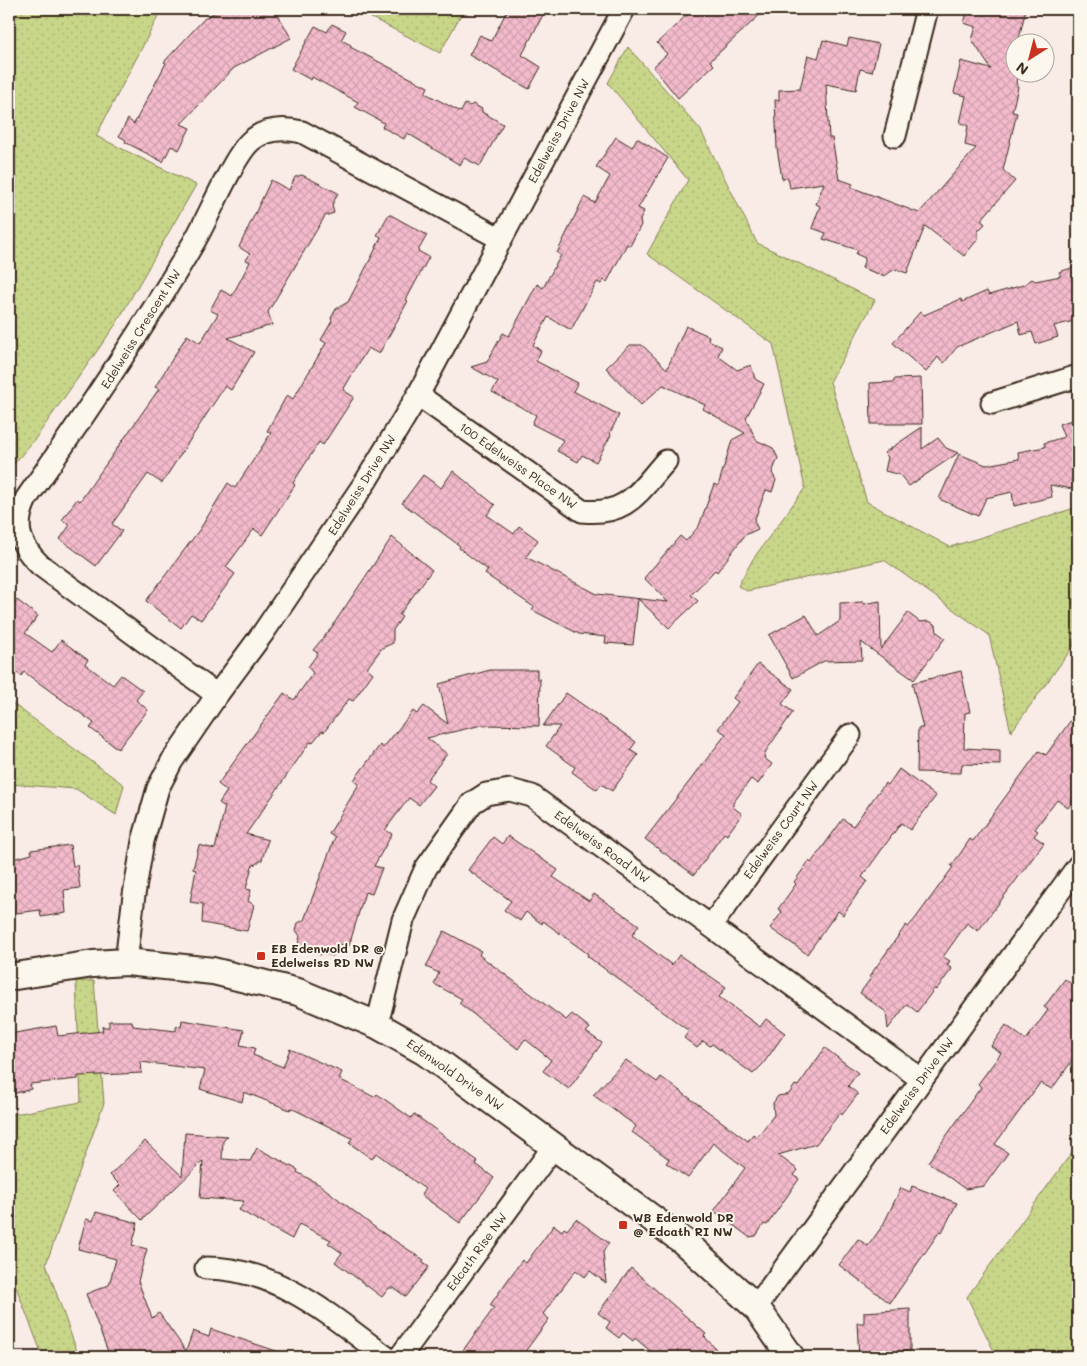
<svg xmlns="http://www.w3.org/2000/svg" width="1087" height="1366" font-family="Mali,sans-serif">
<defs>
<pattern id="park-dots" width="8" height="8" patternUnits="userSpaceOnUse" patternTransform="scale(1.25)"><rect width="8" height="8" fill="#c8d689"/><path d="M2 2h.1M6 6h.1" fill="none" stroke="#adb876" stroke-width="1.8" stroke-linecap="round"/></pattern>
<pattern id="building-cross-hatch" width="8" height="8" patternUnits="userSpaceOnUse" patternTransform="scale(1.25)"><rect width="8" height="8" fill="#f3bacc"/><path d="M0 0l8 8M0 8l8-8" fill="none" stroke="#d1a0af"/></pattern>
</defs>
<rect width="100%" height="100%" fill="#f9ebe6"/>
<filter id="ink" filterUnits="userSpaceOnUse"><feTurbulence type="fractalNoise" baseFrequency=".02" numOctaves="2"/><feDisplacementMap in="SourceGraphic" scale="10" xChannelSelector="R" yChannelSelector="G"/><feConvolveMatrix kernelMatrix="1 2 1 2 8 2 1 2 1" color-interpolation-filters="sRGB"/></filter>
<g filter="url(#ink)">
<path fill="url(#park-dots)" stroke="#828054" d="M9 9H162L96 136 196 185 116 324 35 439 9 470Z
M354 9H464L440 53Z
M628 47 700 129 757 243 875 300 830 382 867 502 950 547 1078 507V640L1011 732 989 635 884 560 747 591 738 586 753 559 805 488 773 344 647 254 688 180 608 83Z
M9 701 124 785 116 815 76 789 9 784Z
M76 981H94L104 1103 46 1264 79 1357H43L9 1269V1115L81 1102Z
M1078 1144V1357H997L967 1297Z"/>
<path fill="url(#building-cross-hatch)" stroke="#3b2a1e" d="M220 9H275L291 38 234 68 181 124 190 128 179 150 171 146 163 162 125 142 126 140 119 136 128 119 134 124 166 63 164 62 204 19Z
M508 9H546L522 55 541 67 529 89 469 55 480 35 491 41Z
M693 9H766L710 61 714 65 678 98 653 67 667 54 657 43Z
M968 9H1026L1018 42H1014V74L1017 75 1016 83 1018 87 1012 112 1017 113 1003 170 1015 181 981 220 985 224 978 231V239L964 256 925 226 907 273 895 269 884 276 862 268 865 258 856 254 858 250 823 239 826 233 812 228 820 206 816 204 824 183 790 188 788 178 782 179 777 148 775 100H779V90L800 89 808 55 818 58 823 40 847 46 849 38 879 44 872 72 860 69 856 90 826 84 829 138H832L839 179 853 184 851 187 919 213 976 148 965 145 968 125 960 123 966 96 954 93 961 61 991 69 972 40 976 27 964 23Z
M332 24 346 31 341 40 351 45 350 47 428 87 425 93 461 112 465 104 470 106 473 104 482 109V112L503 124 480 166 464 158 460 165 407 133 404 139 382 127 384 123 355 107 358 102 312 77 311 80 291 69 315 26 327 32Z
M616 137 632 147 637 138 668 158 638 208 644 211 640 220 641 225 630 246 627 244 607 282 604 280 601 284 597 282 571 330 548 317 533 345 541 351 536 361 578 383 573 391 619 415 610 433 611 435 596 462 582 455 578 462 557 451 563 440 532 424 536 415 492 392 498 382 471 367 487 362 503 333 509 336 537 284 543 288 561 255 557 253 584 197 595 203 610 176 596 167Z
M302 175 338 193 332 205 334 213 325 216 268 312 272 325 228 338 254 352 231 390 225 386 162 483 148 474 112 524 122 531 96 566 60 539 70 525 62 520 77 499 80 501 159 389 155 387 187 335 200 343 218 314 210 310 221 290 232 296 250 262 246 260 250 254 239 247 271 180 289 190 295 177Z
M389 214 427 235 418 251 429 257 406 300 408 301 379 354 368 348 343 390 354 397 323 445 319 442 293 483 295 485 262 535 254 529 226 567 235 574 221 593 201 620 191 614 181 628 146 601 200 529 228 483 235 488 271 433 267 431 287 395 293 399 326 343 321 340 332 321 331 318 336 309 348 302 374 252 381 237 377 235Z
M1078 266V320L1054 326 1058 337 1036 344 1032 332 1021 335 1018 321 957 347 944 363 938 357 926 372 893 343 920 312 924 315 961 299 962 302 987 291 989 295 1023 285 1032 279 1035 281 1061 276 1059 272Z
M686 326 709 336 708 340 722 347 718 356 737 370 751 365 755 379 764 384 746 418 756 440 773 448 778 458 772 473 776 480 772 492 766 490 754 521 758 529 745 535 717 572 715 570 691 595 698 601 669 628 638 599 633 645 605 643 606 637 579 634 532 610 534 607 485 574 488 570 459 548 460 546 402 503 423 475 441 488 453 471 495 505 487 515 514 534 519 526 538 540 526 557 597 594 668 602 644 578 680 536 686 541 699 526 714 484 718 486 732 440 745 433 703 409 705 405 663 385 641 405 606 368 630 345H642L667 369Z
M921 378 922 424H871L870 383 894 382V379Z
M1078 418V490L1050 485 1052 497 1014 506 1012 492 986 498 978 516 939 499 959 454 986 465 1019 459 1018 452 1045 447 1044 443 1064 437 1059 424Z
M922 427V449L938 438 946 448 958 453 909 486 900 475 885 471 888 457 884 453Z
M392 537 432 570 399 615 402 617 393 630V643L382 648 367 668 373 673 353 701 349 699 324 732 322 731 312 743 310 742 246 834 268 840 262 860 252 866 246 889 251 890 248 901 254 905 247 931 202 923 203 904 190 902 196 870 193 869 199 845 215 849 225 807 219 803 227 791 218 784 284 693 294 700 313 673 308 667 318 653 313 650 329 631Z
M17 600 38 616 25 633 52 652 61 640 88 660 85 664 113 685 121 675 143 691 136 700 148 710 118 749 90 728 94 723 24 672 21 676 9 667V612Z
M880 601 881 649 908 613 920 622 929 621 936 625 937 632 945 638 914 680 861 642 862 660 824 661 793 678 769 635 806 615 818 636 840 621V603L863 602V604Z
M758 664 793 689 782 704 793 712 766 751 764 758 772 764 758 784 751 779 733 803V807L742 814 727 835 724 833 694 875 645 839 726 734 718 729 738 702 733 698Z
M490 670H537V679H540L539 726 482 725 427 738 447 754 427 780 434 786 419 805 409 798 385 830 392 834 374 866 382 868 372 894 365 892 349 946 339 944 333 956 322 953 321 955 298 945 300 936 296 930 298 923 304 920 335 837 329 834 359 784 354 780 380 745 383 748 413 711 417 714 424 706 448 724 439 684Z
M961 671 970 712 965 713 964 748 1000 750V765L962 764 961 773 917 772 918 728H923L912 683Z
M566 693 636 742 630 750 638 755 612 791 601 784 597 790 572 772 575 767 546 746 560 726H543Z
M1078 710V793L1068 808 1057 800 1035 829 1038 831 1034 836 1044 843 978 931 967 923 943 957 950 961 947 965 952 969 936 990 935 988 917 1012 907 1004 888 1029 886 1012 860 993 871 978 869 977 906 925 908 927 915 919 953 867 951 866 960 854 970 839 973 841 1039 751 1046 755Z
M899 769 936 796 910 830 901 823 862 877 867 881 856 896 843 915 838 911 807 954 770 928 782 912 778 909 796 884 794 882 809 861 811 863 843 819 853 826 885 783 888 785Z
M508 836 558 870 553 877 589 901 594 894 639 925 632 935 672 965 679 955 726 987 719 997 760 1027 766 1019 785 1033 763 1064 753 1074 712 1044 710 1046 703 1041 697 1048 684 1038 689 1031 587 956 588 954 543 921 542 924 526 912 520 921 504 910 511 901 468 870 493 837 502 844Z
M70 845 73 866 77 865 80 888 64 890 66 913 41 917 40 910 9 914V860L32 854 31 850Z
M444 931 481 951 479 955 566 1020 572 1014 590 1028 586 1032 602 1043 569 1089 543 1071 551 1060 525 1039 518 1049 459 1003 462 999 434 984 439 973 426 967Z
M1065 979 1078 989V1052L1052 1089 1040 1083 1013 1120 995 1144 1008 1153 984 1186 965 1189 928 1162 981 1087 978 1084 1001 1053 991 1046 1006 1025 1026 1040 1048 1010 1044 1007Z
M182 1020 244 1030 240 1045 255 1048 253 1055 283 1067 290 1049 342 1072 339 1079 374 1097 377 1094 411 1118 414 1114 478 1161 476 1164 494 1178 460 1223 421 1195 425 1189 376 1153 372 1159 349 1143 352 1138 291 1108 290 1110 244 1092 242 1102 200 1089 205 1070 141 1062 142 1073 78 1076V1079L30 1084 31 1089 9 1095V1034L56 1026 58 1036 103 1031 102 1027H109V1021H132L133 1026 176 1031V1026L181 1027Z
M825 1048 858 1073 848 1086 858 1094 842 1115 840 1113 816 1144 778 1155 798 1170 794 1175 799 1179 767 1225 764 1224 756 1236 749 1237 714 1211 745 1168 713 1143 688 1178 666 1163 669 1159 632 1132 636 1126 593 1095 626 1060 657 1082 661 1077 748 1141 753 1134 757 1137 774 1115 773 1103 778 1096 789 1094 795 1085 798 1086Z
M185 1133 228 1136 223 1141 222 1159 250 1161 257 1148 298 1170 297 1172 320 1185 377 1229 424 1260 422 1262 429 1267 406 1297 394 1288H389L382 1297 335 1262 342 1253 328 1243 331 1240 299 1224 292 1239 239 1210 244 1201 200 1198 203 1161 142 1220 114 1191 120 1185 110 1175 145 1141 182 1176Z
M912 1186 957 1203 942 1232 940 1231 890 1303 839 1265 858 1239 868 1246 883 1225 901 1188 910 1192Z
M96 1212 138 1223 132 1245 147 1249 138 1281 152 1318 159 1313 186 1351 193 1331 209 1337 211 1329 285 1354V1357H110L86 1294 109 1285 116 1259 78 1249 86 1219 93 1221Z
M576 1219 609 1243 603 1252 606 1283 590 1271 585 1277 576 1270 543 1314 549 1319 521 1357H458L494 1308 490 1305 522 1260 526 1263 554 1225 562 1231 564 1228 567 1230Z
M631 1268 706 1334 704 1336 723 1357H657L635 1338 633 1341 623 1333 619 1338 606 1328 610 1322 598 1313Z
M910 1309V1351L887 1352 888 1357H859L857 1323H864V1312Z"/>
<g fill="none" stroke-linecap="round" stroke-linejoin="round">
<g stroke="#3b2a1e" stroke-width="25">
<path id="minor" d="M895 136 927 9
M418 395 582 511C628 516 638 492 666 461
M992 403 1078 376
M217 695 40 565C19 545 13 526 26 499 85 415 142 331 194 242 208 219 234 154 252 140 267 128 285 128 302 132L501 239
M711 926 850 735
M126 962 134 895 143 841 158 788 172 761 217 695 263 633 366 481 418 395 624 9
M377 1025 403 920 426 868 472 803 486 794 510 790 532 796 921 1079
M206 1268C278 1268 332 1317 386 1357
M756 1307 1078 866
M400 1357 554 1146"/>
</g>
<g stroke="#3b2a1e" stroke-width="30">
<path id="tertiary" d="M9 977 93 964 126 962 213 971 298 992 377 1025 425 1052 683 1241 756 1307 791 1357"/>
</g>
<use href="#minor" stroke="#fbf7ec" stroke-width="21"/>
<use href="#tertiary" stroke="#fbf7ec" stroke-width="26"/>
</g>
</g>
<g fill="#c8321e" stroke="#fbf7ec" stroke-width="2">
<rect x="256" y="951" width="10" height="10" rx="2.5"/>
<rect x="618" y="1220" width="10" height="10" rx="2.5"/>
</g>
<g text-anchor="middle" stroke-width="4" stroke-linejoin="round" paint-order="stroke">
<g font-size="12" fill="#3b2a1e" stroke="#fbf7ec">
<text transform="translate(559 131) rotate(-62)" y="4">Edelweiss Drive NW</text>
<text transform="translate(141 329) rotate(-58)" y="4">Edelweiss Crescent NW</text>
<text transform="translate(518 466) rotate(35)" y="4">100 Edelweiss Place NW</text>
<text transform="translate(362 485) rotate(-58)" y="4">Edelweiss Drive NW</text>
<text transform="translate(781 830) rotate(-54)" y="4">Edelweiss Court NW</text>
<text transform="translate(602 847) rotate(36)" y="4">Edelweiss Road NW</text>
<text transform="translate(455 1075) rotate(35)" y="4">Edenwold Drive NW</text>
<text transform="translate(917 1086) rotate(-54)" y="4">Edelweiss Drive NW</text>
<text transform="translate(477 1252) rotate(-54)" y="4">Edcath Rise NW</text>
</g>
<g font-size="12" font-weight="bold" fill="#3b2a1e" stroke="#fbf7ec" text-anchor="start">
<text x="271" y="953">EB Edenwold DR @<tspan x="271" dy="14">Edelweiss RD NW</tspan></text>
<text x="633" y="1222">WB Edenwold DR<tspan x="633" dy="14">@ Edcath RI NW</tspan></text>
</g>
</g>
<rect width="1087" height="1366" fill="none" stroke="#fbf7ec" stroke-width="30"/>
<rect x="15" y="15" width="1057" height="1336" fill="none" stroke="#3b2a1e" stroke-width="2" filter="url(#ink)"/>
<g transform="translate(1030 58) rotate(216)"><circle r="24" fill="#fbf7ec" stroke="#aea59a"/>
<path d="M0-4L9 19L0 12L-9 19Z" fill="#c8321e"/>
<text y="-8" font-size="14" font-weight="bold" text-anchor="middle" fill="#3b2a1e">N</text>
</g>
</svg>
